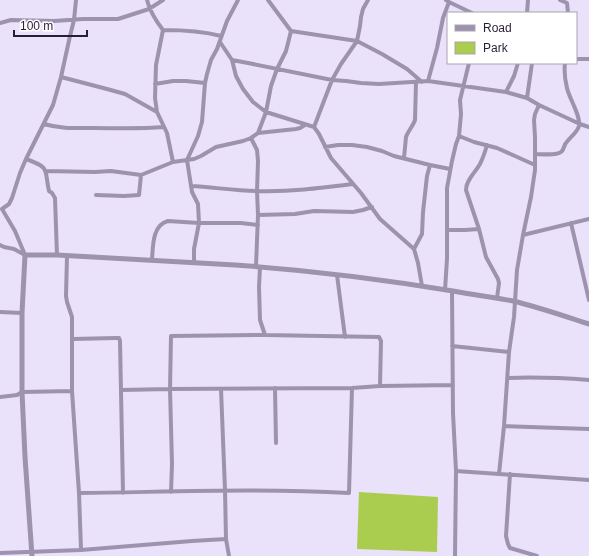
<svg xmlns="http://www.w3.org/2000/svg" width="589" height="556" font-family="Helvetica,sans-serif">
<rect width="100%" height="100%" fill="#eae1fa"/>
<path fill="#aacd50" d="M359 492 438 497 437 552 357 549Z"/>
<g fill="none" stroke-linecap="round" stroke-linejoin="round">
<path stroke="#9e93ae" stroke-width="4" d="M147 0C150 12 156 21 163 30L156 65 155 98 157 112 167 133 173 162
M268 0 291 31 357 41 382 54 407 69 422 82
M446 0 449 2 472 13
M560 0 567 3 568 13
M527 13 528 0
M0 23 11 20 54 21 83 19H118L149 9 163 0
M163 30C183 30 202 31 221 36
M220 42 232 60 248 63 332 80 346 81 361 83 379 84 428 81 506 92 527 98 539 105 580 124 589 127
M576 59H589
M232 60 236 76 243 89 253 102 266 112 314 127 319 134 331 158 361 193 380 219 414 249 418 263 422 286
M61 77 107 89 125 94 157 112
M428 81 437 48 443 18 449 2
M155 84 173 81H186L205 83
M506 92 514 76 518 63
M527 98 532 63
M44 124C61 129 76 128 93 128 117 128 140 129 164 127
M314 127 332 80 341 64 357 41 360 26 361 17 363 9 368 0
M258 133 296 129 300 128 305 125
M459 136 474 142 497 148 535 165
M251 138 257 150 258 161 257 191 258 215 256 266
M325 147 338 145H352L367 147 382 151 394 156 430 165 450 169
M535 154C541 154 559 156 562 151 564 149 564 145 566 143 570 137 577 133 579 126 581 116 569 98 567 88 565 80 564 71 565 63
M404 158 406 137C408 131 413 126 415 120L416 82
M26 159C51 168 44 169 49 191L52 193 55 198 57 255
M46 171 95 172 111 171 141 175 173 162 194 159 201 156 216 147 243 141 251 138 258 133 266 112 271 86 277 69 286 51 291 31
M191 186C213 187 236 191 258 191 290 192 321 188 353 184
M96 195 124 196 139 195 141 175
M258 215 295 214 314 211 353 212 363 210 372 207
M571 223 589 300
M479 229 466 190C466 180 475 173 480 164 483 158 485 152 487 145
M447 230H465L479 229 486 257 498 279 499 283 497 298
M523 235 589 219
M0 245 4 247 14 249 25 255
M414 249 422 234 423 212 427 176 430 165
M25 255 15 231 2 209 9 204 12 198 20 173 26 159 53 105 61 77 70 36 74 20 76 0
M67 256 66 296 67 302 72 317V391L79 493C169 492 259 488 349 493L352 388
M152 260C153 247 152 225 168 221L199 223H241L258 225
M194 263V249L199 223 198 204 192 192 187 160 198 136 202 122 205 83 207 74 211 60 217 49 227 21 238 0
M260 267 259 287 260 320 265 335
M337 275 345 337
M445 290 447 259V188L452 161 456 144 459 136 461 114 460 100 469 63
M452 291 453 413 456 471 455 556
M0 312 22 313
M72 339 116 338H119L120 341 123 493
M452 346 509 352 504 426 499 474
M509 352 514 317 517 270 523 235 531 197 535 170V137L534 120 535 114 539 105
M508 378C535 377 562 378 589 380
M275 388 276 443
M121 390 170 389 352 388 380 386 453 385
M0 397 17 395 22 392 72 391
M504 426 589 429
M456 471 589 480
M510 474 506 536 508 544 510 548 537 556
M171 492 172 464 170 389 171 336 265 335 379 337 381 341 380 386
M226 539 229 556
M81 550 192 541 226 539 225 490 221 389
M0 553 81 550 79 493"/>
<path stroke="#9e93ae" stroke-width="5" d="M32 556 25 457 22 392V313L25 255H57L235 265C308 270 381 279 453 291 473 295 493 297 513 301 538 307 564 316 589 324"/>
</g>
<rect x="447" y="12" width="130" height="52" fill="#ffffff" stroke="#a9a5ae"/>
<rect x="455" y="25" width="20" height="6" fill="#9e93ae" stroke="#a9a5ae"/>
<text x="483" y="32" font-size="12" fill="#281e35">Road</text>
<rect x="455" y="42" width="20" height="12" fill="#aacd50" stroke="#a9a5ae"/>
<text x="483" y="52" font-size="12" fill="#281e35">Park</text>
<path d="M14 30v6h73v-6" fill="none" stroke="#281e35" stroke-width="2"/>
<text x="20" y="30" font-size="12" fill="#281e35" stroke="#ffffff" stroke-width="3" paint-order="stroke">100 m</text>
</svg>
